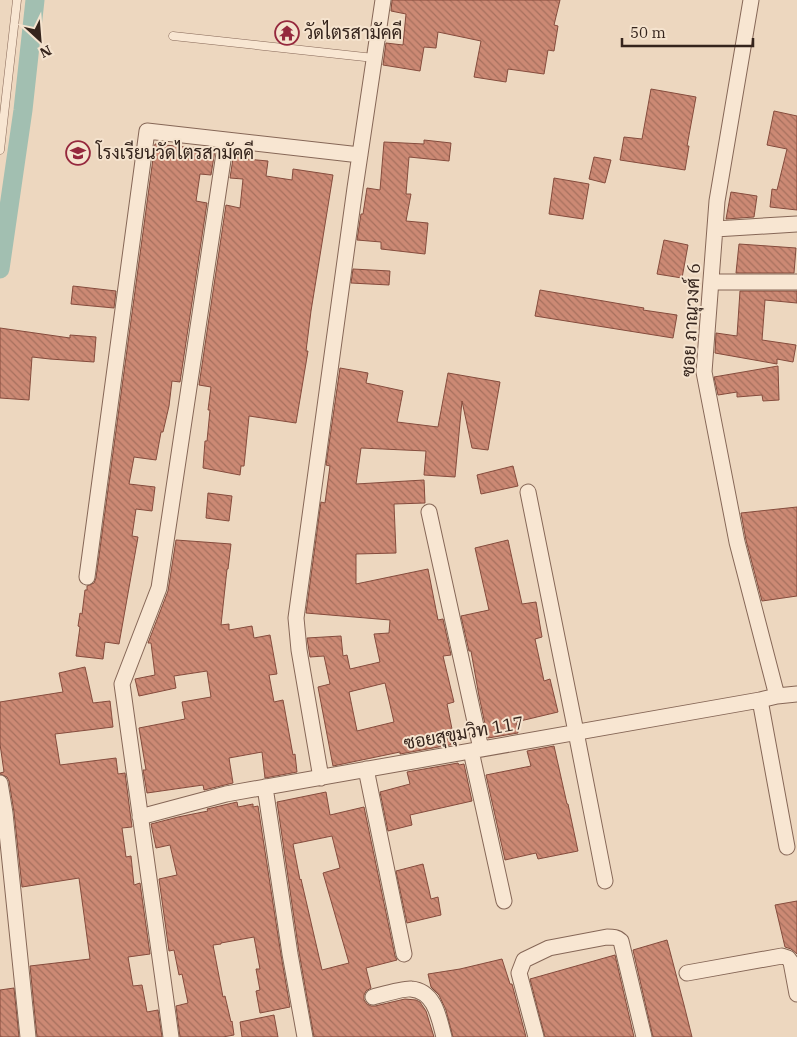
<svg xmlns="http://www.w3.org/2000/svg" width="797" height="1037" font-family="'IBM Plex Serif',Sarabun,serif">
<defs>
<pattern id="building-back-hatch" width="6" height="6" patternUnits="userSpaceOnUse" patternTransform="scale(1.25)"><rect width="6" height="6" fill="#cc8974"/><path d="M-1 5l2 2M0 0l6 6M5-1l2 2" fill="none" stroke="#a6705e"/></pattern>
</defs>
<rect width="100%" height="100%" fill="#edd7bf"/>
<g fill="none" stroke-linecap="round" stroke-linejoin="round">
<path stroke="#a2bfb1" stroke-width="19" d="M0 269 23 110 35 0"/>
</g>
<path fill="url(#building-back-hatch)" stroke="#854c3d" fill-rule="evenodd" d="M392 0H560L554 25 558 26 554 51 548 50 544 74 508 69 506 82 474 77 481 41 438 32 436 48 424 47 420 71 383 65 386 43 403 45 406 14 391 11Z
M651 89 696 97 687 146H689L685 170 620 160 624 137 642 139Z
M774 111 797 116V210L770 207 772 189 777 190 787 149 767 145Z
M424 140 451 143 449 161 409 157 406 194H411L406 221 428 223 425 254 381 249V242L357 240 361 214H363L367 188 380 190 384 142 424 144Z
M155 144 215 150 211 175 200 174 196 201 207 203 180 382 172 381 169 406 163 432H161L156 460 134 457 129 484 155 487 152 511 136 509 132 536 138 537 119 644 105 642 103 659 76 656 80 627 78 626 80 613 82 614 85 590H87V586L94 583 96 578Z
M234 152 247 154 246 159 268 161 266 176 292 180 293 169 333 175 311 311 306 351H308L296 423 249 416 244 466H241L240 475 203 468 205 441H207L210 410H208L211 387 199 385 226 205 240 208 243 179 230 178Z
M594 157 611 160 605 183 589 179Z
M554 178 589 184 583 219 549 214Z
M731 192 757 196 754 217 726 219Z
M664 240 688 245 682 278 657 274Z
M739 244 796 248 794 273H736Z
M353 269 390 271 389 285 351 283Z
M73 286 116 291 114 308 71 304Z
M540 290 644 308 643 310 677 315 673 338 535 316Z
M740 291H797V303L765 300 762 340 796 345 793 362 777 359V364L715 353 716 333 737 336Z
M0 328 70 338V335L96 337 94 362 50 359 32 357 29 400 0 398Z
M778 366 779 400 763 401 762 395 737 397V392L718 395 714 377Z
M340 368 368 373 366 383 403 391 397 422 438 427 448 373 500 382 488 450 472 448 462 401 455 477 424 475 426 451 361 448 356 484 424 480 425 503 394 504 396 553 356 554V584L428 569 438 620 443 619 451 655 443 656 454 702 447 704 455 744 400 754V752L333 766 318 687 330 684 324 656 310 657 307 638 341 636 343 656 347 655 350 669 380 662 374 634 389 633 390 620 306 613 321 502 325 503 330 466 326 465ZM385 683 394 722 357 731 349 692Z
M513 466 518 486 481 494 477 475Z
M208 493 232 496 229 521 206 518Z
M797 507V596L762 601 746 540 741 513Z
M176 540 231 544 228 569H227L221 625 229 624V630L252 626 254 638 270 635 277 674 269 675 274 702 283 700 293 755 295 754 297 772 265 778 262 752 229 758 233 783 204 790 203 785 147 793 143 770H146L139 728 185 719 182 702 211 697 207 671 174 676 176 688 139 696 135 679 155 675 151 643H148L168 591Z
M508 540 522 604 536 602 542 637 535 639 544 681 550 679 558 712 516 722 518 733 488 738 479 696 471 651H469L461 616 489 610 475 548Z
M85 667 93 703 110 701 113 727 55 734 60 765 116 758 118 774 125 773 132 827 122 828 126 857 131 856 134 885 140 883 150 954 128 957 133 986 142 985 147 1012 158 1010 162 1037H37L30 966 90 959 79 878 22 887 14 812 9 781 7 777 0 774V773L4 772 0 744V702L63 692 59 673Z
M554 746 567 804H568L578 851 538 859 536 853 505 860 486 775 531 766 527 751Z
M458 763 459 765 464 764 472 801 410 815 412 825 388 831 380 792 410 784 407 772Z
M326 792 330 815 364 807 395 956 397 960 366 968 371 988 366 991 364 995V1000L367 1004 371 1006H375L405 999 416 1000 420 1002 426 1011 434 1037H314L299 952 277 802ZM332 836 340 868 323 873 349 963 322 970 301 879 300 880 293 844Z
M237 802 238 807 253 804V807L258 806 281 955 290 1007 260 1013 256 991 260 990 256 969H260L254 937 221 943V944L213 945 223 997 225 996 231 1022 232 1021 234 1035 223 1037H180L176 1006 188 1003 182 974 179 975 174 950 169 951 159 879 177 875 170 845 156 848 151 824 178 817 208 811 207 809Z
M423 864 431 899 438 897 441 915 407 923 396 871Z
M797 901V954L791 949 785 947 775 905Z
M667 940 684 1005 692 1037H653L633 950Z
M615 955 634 1037H545L530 979Z
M502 959 510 984H512L526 1037H453L446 1010 439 995 431 987 428 974 460 969Z
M14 988 19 1037H0V990Z
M274 1015 278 1037H242L240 1022Z"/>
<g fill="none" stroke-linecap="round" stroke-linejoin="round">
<g stroke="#866757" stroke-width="9">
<path id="lane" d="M173 36 374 58
M0 150 17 0"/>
</g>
<g stroke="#866757" stroke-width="17">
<path id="street" d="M751 0 717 201 704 372 737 542 777 696
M715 229 797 224
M711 282H797
M528 492 576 732 605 881
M429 512 481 749
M87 577 147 131 360 155
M760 700 787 847
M471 751 504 901
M366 769 404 954
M321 778 299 650 296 618 355 188 383 0
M0 783 5 813 28 1037
M265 787 290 954 305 1037
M140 817 226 794 760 700 777 696 797 694
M687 973 782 956 788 958 791 962 797 994
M373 997C381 995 404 988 411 989 435 991 439 1018 444 1037
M171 1037 122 684 159 588 226 140
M536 1037 519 973 524 960 549 948 607 937C613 937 617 937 621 941L644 1037"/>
</g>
<use href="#lane" stroke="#f8e6d2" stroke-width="8"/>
<use href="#street" stroke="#f8e6d2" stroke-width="15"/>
</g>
<defs>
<g id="temple-ring" transform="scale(1.25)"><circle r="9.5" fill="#f5e3ce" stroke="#95283d" stroke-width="1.5"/><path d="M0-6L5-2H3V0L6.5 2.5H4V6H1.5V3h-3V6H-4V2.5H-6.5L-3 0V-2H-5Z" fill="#95283d"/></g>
<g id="school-ring" transform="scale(1.25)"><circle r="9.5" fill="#f5e3ce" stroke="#95283d" stroke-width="1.5"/><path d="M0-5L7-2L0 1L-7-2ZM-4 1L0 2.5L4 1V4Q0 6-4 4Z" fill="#95283d"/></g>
</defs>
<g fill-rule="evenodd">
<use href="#temple-ring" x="287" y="33"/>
<use href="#school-ring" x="78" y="153"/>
</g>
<g text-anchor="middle" stroke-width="4" stroke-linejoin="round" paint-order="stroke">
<g font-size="18" fill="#35241c" stroke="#f5e3ce" text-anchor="start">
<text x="304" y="39">วัดไตรสามัคคี</text>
<text x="96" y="159">โรงเรียนวัดไตรสามัคคี</text>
</g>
<g font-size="18" fill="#35241c" stroke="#f5e3ce">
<text transform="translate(691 320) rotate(-87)" y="6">ซอย ภาณุวงศ์ 6</text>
<text transform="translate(464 733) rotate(-10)" y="6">ซอยสุขุมวิท 117</text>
</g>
</g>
<g transform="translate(40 40) rotate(154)" stroke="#f5e3ce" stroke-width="4" paint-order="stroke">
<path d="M0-4L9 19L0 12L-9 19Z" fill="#35241c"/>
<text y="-8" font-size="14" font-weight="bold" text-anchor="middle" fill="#35241c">N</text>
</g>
<path d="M622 38v8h131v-8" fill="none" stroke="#35241c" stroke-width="2.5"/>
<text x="630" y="38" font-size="15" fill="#35241c" stroke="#f5e3ce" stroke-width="4" paint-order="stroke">50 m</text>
</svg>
